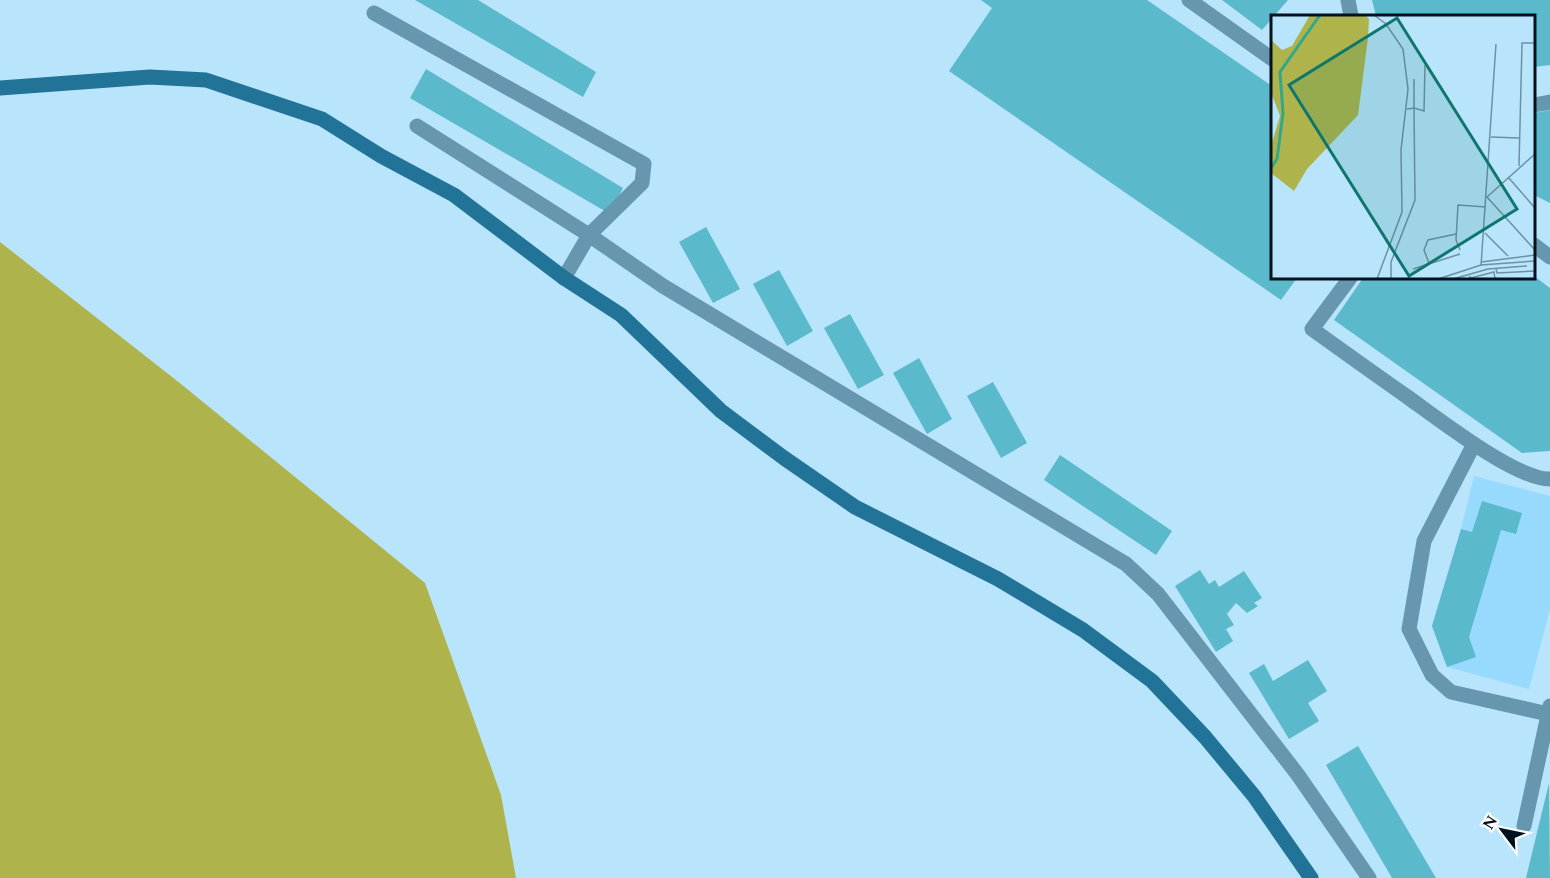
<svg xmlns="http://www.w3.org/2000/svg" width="1550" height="878" font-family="Spectral,serif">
<rect width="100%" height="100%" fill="#b8e4fc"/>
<path fill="#98dafd" d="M1474 476 1550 496V609L1529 689 1447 667 1432 626 1461 529Z"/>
<path fill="#aeb44b" d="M0 242 181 384 425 583 501 795 516 878H0Z"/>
<path fill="#5bb9cc" d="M415 0H478L596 72 583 97Z
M981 0H1147L1272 86V278H1297L1281 300 949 71 992 8Z
M1222 0H1288L1262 30Z
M1372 0H1550V65L1534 67V16H1376Z
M426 69 623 188 610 214 410 98Z
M1550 110V203L1534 195V113Z
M706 227 740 289 713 303 679 242Z
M779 270 813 331 787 346 753 284Z
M1534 276 1550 288V451L1522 453 1334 320 1363 278H1534Z
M850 314 884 375 858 389 824 328Z
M919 358 952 419 927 434 893 373Z
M993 382 1027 443 1001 458 967 396Z
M1060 455 1172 531 1156 555 1044 480Z
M1482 501 1522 513 1516 534 1501 530 1469 637 1476 657 1447 667 1432 626 1461 529 1472 532Z
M1200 570 1209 584 1215 580 1219 587 1244 571 1262 598 1254 603 1258 606 1247 613 1236 603 1227 614 1234 625 1226 629 1233 641 1216 652 1175 586Z
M1308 660 1327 691 1308 703 1319 721 1289 739 1249 673 1264 664 1273 681Z
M1358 746 1436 878H1392L1326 765Z
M1549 783 1550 878H1526Z"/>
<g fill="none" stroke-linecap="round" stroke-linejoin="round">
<path stroke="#6796af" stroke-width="15" d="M1189 0 1272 59
M1348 0 1351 16
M374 13 644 164 642 183 589 235 417 126
M1534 105 1550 102
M1534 245 1550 257
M564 278 589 235 663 286 1126 564 1158 594 1298 775 1369 878
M1350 278 1312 329C1344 352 1376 375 1409 398 1437 418 1517 480 1550 479
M1474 444 1424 541 1409 629 1432 675 1451 692 1548 714
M1524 826 1550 706"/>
<path stroke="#217397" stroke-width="15" d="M0 88 150 77 206 80 322 119 381 156 454 195 564 278 621 315 721 411 784 458 855 507 998 579 1083 630 1152 681 1205 737 1254 796 1311 878"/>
</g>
<g transform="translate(1271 15)">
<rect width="264" height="264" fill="#b8e4fc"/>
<path d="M39 0H94L98 4 97 23 87 100 36 154 23 176 0 158V131L9 101 0 77V25L11 35 21 31Z" fill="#aeb44b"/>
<path fill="none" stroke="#33a789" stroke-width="3" d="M0 153 6 144 12 98 9 57 49 0"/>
<path fill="none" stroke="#6e90a3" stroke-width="1.5" d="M103 0 115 9 132 34 137 74 130 135 131 197 106 264M143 64V93L153 96 154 50M220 122 248 123M264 139 216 182 264 235M248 151 251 28H264M237 162 264 193M214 218 237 241M189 235 185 225 187 190 215 192M210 247 264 240M158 248 153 235 157 225 185 219M210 251 225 29M225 253 226 258 264 256M142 254 189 239M197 259 200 263 223 257 224 264M120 264V247L144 185 143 93 136 94M167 264 210 250 264 246M182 264 217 254 256 251"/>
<path fill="#0f766e" fill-opacity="0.15" stroke="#0f766e" stroke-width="3" d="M126 3 246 194 138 261 18 70Z"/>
<rect width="264" height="264" fill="none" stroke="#00121d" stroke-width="3"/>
</g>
<g transform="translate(1502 830) rotate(302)" stroke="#fefefe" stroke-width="4.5" paint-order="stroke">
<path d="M0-4.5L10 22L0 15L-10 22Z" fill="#00121d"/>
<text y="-9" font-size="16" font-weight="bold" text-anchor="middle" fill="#00121d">N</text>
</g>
</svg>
